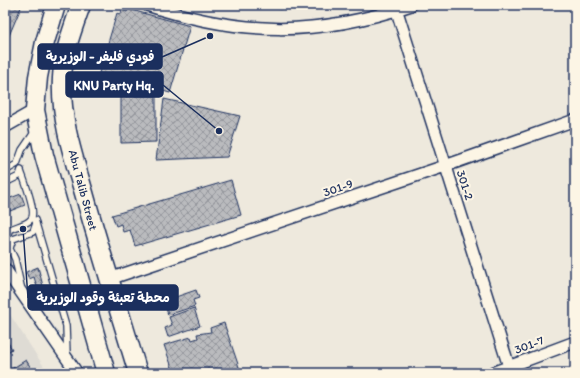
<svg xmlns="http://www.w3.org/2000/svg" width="580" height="378" font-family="Itim,'Playpen Sans Arabic',sans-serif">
<defs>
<pattern id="building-cross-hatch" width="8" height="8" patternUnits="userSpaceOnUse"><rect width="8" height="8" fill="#babbbe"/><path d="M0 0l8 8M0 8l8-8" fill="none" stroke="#96989e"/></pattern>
</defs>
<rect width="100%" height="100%" fill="#eee9dd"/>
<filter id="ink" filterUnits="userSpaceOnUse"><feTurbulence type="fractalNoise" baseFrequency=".025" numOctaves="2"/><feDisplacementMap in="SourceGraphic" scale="8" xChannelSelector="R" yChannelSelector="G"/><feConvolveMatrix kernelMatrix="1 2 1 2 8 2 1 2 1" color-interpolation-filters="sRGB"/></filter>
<g filter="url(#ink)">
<path fill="#dedbd4" d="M5 307 48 373H5Z"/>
<path fill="url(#building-cross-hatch)" stroke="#1b2f5e" d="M5 5H22L5 45Z
M246 5H280L281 9Z
M128 9 190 26 170 93 99 73 117 13 121 14 122 10 127 12Z
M121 96H156V142L121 143Z
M164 99 240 116 227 157 156 160Z
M231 180 241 215 135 246 130 230 123 232 121 224 116 226 112 215Z
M21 194 25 205 5 213V200Z
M38 267 43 286 37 287 34 277 29 279 26 272Z
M196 290 199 298 193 300 195 306 168 315 164 301Z
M194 308 200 326 168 337 165 328 172 325 169 317Z
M224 323 241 373H174L164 345 191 337 192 340 198 338 197 334 211 332 210 328Z
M5 338 12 349 5 354Z
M26 360 34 373H5Z"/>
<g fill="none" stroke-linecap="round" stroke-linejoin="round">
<g stroke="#1b2f5e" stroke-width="8">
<path id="lane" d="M5 171 17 164 22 150 35 131
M5 183 19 176 21 170
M35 220 66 326 67 355
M8 245 15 259 21 286
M9 247 7 239 9 230C15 226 27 225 31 219 37 212 24 180 21 171
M10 248 13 239 33 232 36 223"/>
</g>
<g stroke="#1b2f5e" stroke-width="14">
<path id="street" d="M147 5C242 36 317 37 411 5
M395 5 511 373
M5 127 35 110
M5 269 77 373
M109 279 445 166 575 120
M492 373 575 342"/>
</g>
<g stroke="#1b2f5e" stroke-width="21">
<path id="primary" d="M56 5 45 42 38 77 35 110 44 155 106 373
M81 5C73 28 63 53 62 78 60 117 73 156 84 193 101 254 120 313 138 373"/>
</g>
<use href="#lane" stroke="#fcf5e5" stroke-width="5.5"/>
<use href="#street" stroke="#fcf5e5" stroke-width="11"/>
<use href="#primary" stroke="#fcf5e5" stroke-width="18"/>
</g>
</g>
<g text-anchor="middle" stroke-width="4" stroke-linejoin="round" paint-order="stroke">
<g font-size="12" fill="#1b2f5e" stroke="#fcf5e5">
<text transform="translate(465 185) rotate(72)" y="4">301-2</text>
<text transform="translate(338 188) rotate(-19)" y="4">301-9</text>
<text transform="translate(83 190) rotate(75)" y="4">Abu Talib Street</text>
<text transform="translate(529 345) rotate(-20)" y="4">301-7</text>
</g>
</g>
<path fill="none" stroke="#1b2f5e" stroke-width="1.5" d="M210 36L162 57M219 131L163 85M23 229L28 298"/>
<g fill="#1b2f5e" stroke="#fcf5e5" stroke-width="1.5">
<circle cx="210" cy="36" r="4"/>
<circle cx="219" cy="131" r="4"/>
<circle cx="23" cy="229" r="4"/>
</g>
<g fill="#1b2f5e" stroke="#1b2f5e" stroke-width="1.5">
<rect x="38" y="44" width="124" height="25" rx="4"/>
<rect x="66" y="72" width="97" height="25" rx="4"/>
<rect x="28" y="285" width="150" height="25" rx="4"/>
</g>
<g font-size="13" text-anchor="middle" font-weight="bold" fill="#fff">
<text x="100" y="61">فودي فليفر - الوزيرية</text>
<text x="114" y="90">KNU Party Hq.</text>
<text x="103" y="302">محطة تعبئة وقود الوزيرية</text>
</g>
<rect width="580" height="378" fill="none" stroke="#fcf5e5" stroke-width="20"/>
<rect x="10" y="10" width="560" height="358" fill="none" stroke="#1b2f5e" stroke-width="1.5" filter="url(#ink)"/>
</svg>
